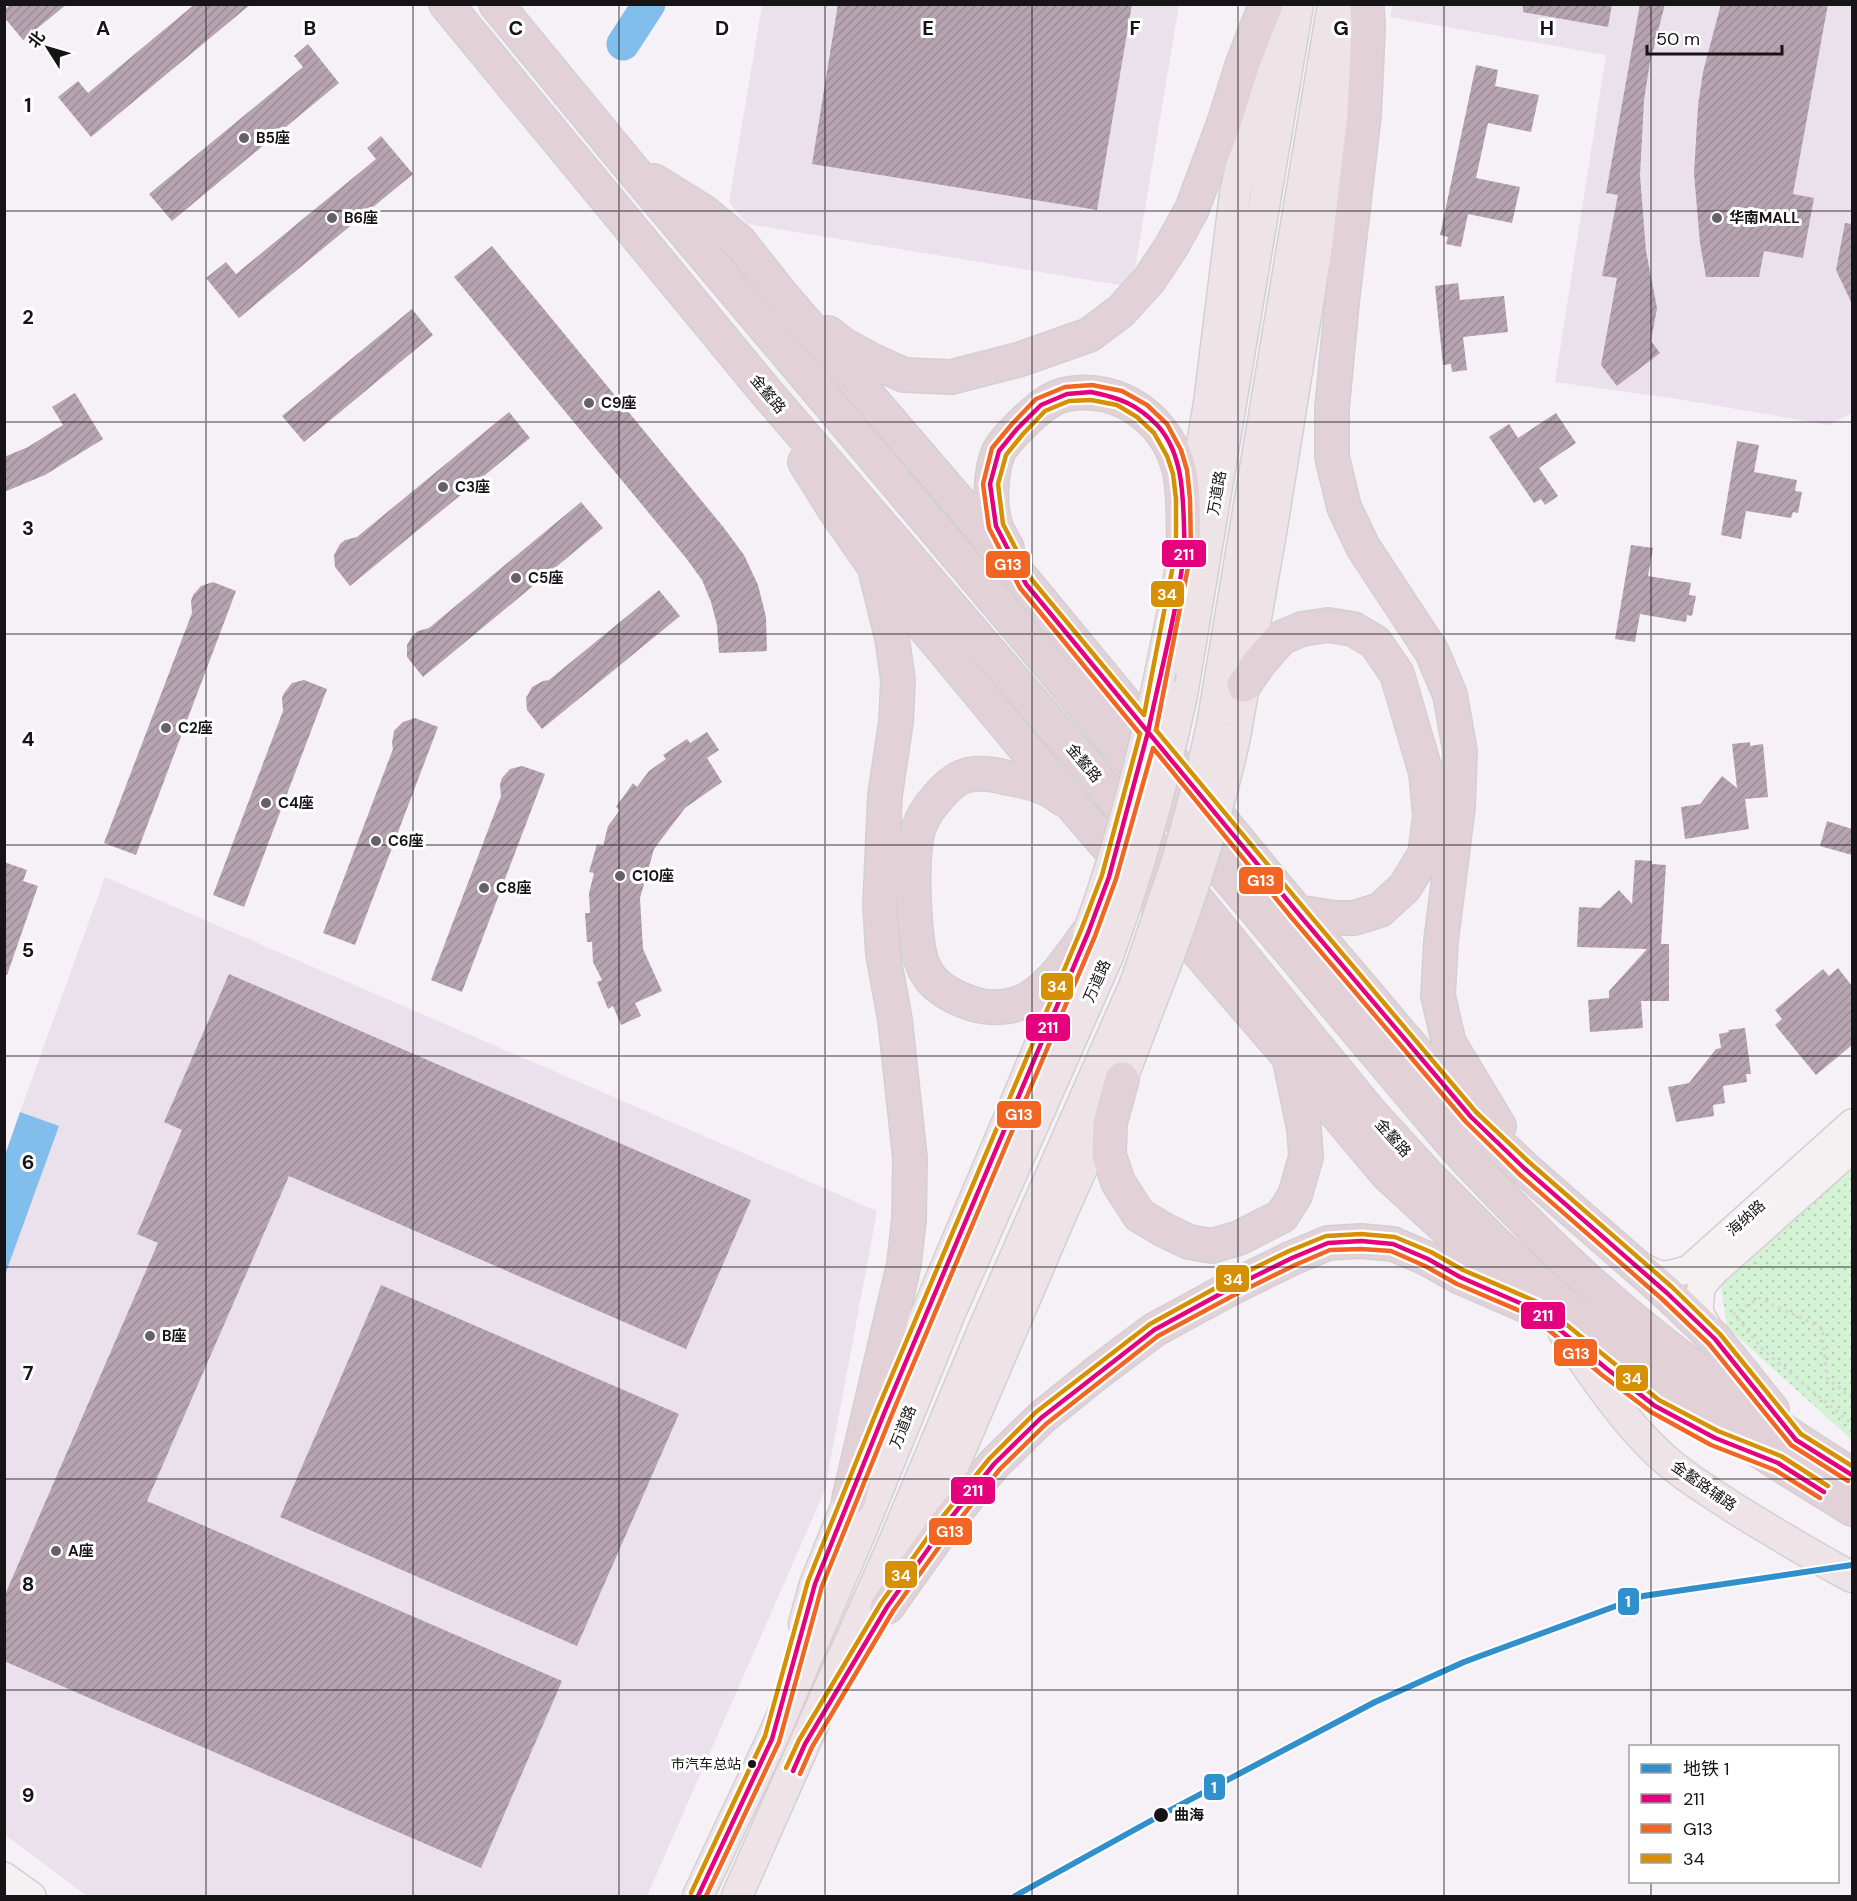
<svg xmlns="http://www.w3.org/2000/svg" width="1857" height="1901" font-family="'DM Sans','Noto Sans SC',sans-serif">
<defs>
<pattern id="park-dots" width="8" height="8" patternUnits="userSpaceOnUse" patternTransform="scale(1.5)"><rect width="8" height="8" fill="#d4f2d4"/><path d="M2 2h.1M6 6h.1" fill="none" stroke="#b5cfb5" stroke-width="1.8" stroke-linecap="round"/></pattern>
<pattern id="building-hatch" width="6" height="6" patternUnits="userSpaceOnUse" patternTransform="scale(1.5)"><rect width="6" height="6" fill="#b6a4b0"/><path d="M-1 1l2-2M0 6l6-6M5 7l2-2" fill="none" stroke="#9c8c97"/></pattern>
</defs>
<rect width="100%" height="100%" fill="#f6f1f6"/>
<path fill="#ebe1ec" d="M1393 4 1852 5V413L1829 425 1677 399 1555 382 1606 55 1390 17Z
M762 5H1179L1132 287 747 224 729 202Z
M105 877 877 1211 825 1490 647 1896H87L5 1835 4 1275 58 1127 20 1112Z"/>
<path fill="url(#park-dots)" d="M1852 1169V1440L1727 1327 1721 1286Z"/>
<path fill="#82beeb" d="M20 1112 59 1126 5 1275V1155Z"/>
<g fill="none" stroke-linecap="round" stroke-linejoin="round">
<path stroke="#82beeb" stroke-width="33" d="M623 44 649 4"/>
</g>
<path fill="url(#building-hatch)" d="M11 4H67L23 40 4 17V10Z
M195 4H251L91 137 58 97 78 81 88 93Z
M838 4H1132L1097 210 812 164Z
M1523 4H1612L1608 27 1523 12Z
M1640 4H1665L1650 62 1644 100 1640 175 1646 251 1657 308 1651 341 1660 353 1617 386 1601 365 1617 278 1602 276 1618 195 1606 193Z
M1721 4H1828L1793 194 1814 198 1803 258 1764 251 1759 277H1706L1700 243 1694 174 1698 106 1703 72Z
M308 44 339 83 172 221 149 194 303 67 294 56Z
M1476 65 1498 70 1495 86 1539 95 1531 132 1488 123 1476 178 1520 187 1512 223 1468 214 1461 247 1446 244 1448 237 1440 235Z
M381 136 413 174 239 318 206 278 226 262 236 274 376 159 367 148Z
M1845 223 1852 224V304L1836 270Z
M492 246 724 528 744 555 758 585 766 617 767 651 719 653 717 625 711 602 702 580 686 558 454 277Z
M1458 283 1460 300 1504 296 1508 332 1463 337 1467 370 1452 372 1451 364 1443 365 1435 286Z
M412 309 433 335 304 442 282 416Z
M75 393 103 439 45 475 4 492V457L28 447 63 425 52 407Z
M509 412 530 438 350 586 335 567 334 555 340 544 345 540 357 537Z
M1556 413 1576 443 1539 468 1558 496 1545 505 1541 499 1534 503 1489 437 1509 424 1518 438Z
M1737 441 1759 445 1754 472 1797 480 1795 491 1802 492 1798 513 1793 512 1791 518 1746 511 1741 539 1721 535Z
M581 502 603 528 423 677 407 657V645L413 635 418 631 429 628Z
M1631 545 1653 548 1648 576 1691 583 1689 595 1696 596 1692 616 1687 615 1686 622 1640 614 1635 642 1615 639Z
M213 582 236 591 136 855 104 843 192 613 191 601 193 595 201 586Z
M659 590 680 616 542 729 527 710 526 698 532 687 543 681 549 680Z
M304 680 327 689 244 907 213 895 283 711 282 698 284 693 292 683Z
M415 718 438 727 355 945 323 933 393 749 392 743 394 731 403 722Z
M707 732 719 750 707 758 722 782 685 808 654 849 640 898 643 949 662 991 635 1003 641 1016 621 1025 613 1006 608 1009 597 982 602 980 593 962 592 942H587L585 913H590L589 893 594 873 589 872 597 844 603 846 608 826 620 810 616 807 633 783 637 787 649 771 666 759 663 755 687 739 690 743Z
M1750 742V746L1763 744 1768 797 1745 799 1749 829 1685 839 1681 807 1700 804 1722 776 1737 788 1732 744Z
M522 766 545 774 462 992 431 980 501 796 500 784 502 778 510 769Z
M1827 821 1852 829V855L1820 846Z
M1635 860 1652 861V864L1666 865 1661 944H1669V1001H1641L1643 1028 1590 1032 1588 1000 1609 998V991L1647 949 1577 947 1579 907 1600 908 1619 890 1632 904Z
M4 862 27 870 23 881 38 886 7 975 4 974Z
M1838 968 1852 986V1045L1816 1075 1775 1025 1782 1019 1775 1010 1823 969 1829 976Z
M229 974 751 1200 686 1349 289 1176 147 1501 562 1681 481 1868 4 1661V1597L158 1243 137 1234 182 1130 164 1122Z
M1745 1028 1751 1074H1746L1747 1082 1723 1086 1725 1103 1713 1105 1714 1116 1676 1122 1668 1087 1689 1083 1716 1049 1721 1048 1719 1034 1729 1032 1728 1030Z
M381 1285 679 1414 577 1646 280 1517Z"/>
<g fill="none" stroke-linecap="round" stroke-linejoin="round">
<g stroke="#d2ced2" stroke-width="30">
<path id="secondary" d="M1637 1264C1660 1277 1663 1278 1689 1269L1852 1123
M1711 1333 1699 1312 1701 1287 1714 1272 1852 1149
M4 1876 32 1896"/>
</g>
<g stroke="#d2d0d2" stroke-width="33">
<path id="primary" d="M1161 670 1175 601 1209 403 1235 194 1273 13
M1182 695 1298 4
M1213 720 1333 4
M1235 737 1271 533 1356 4
M1564 1333C1593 1374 1620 1417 1657 1452 1680 1474 1707 1490 1734 1508 1773 1532 1812 1556 1852 1577
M918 1549 1061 1215 1122 1079 1152 1000
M804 1624 815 1584 885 1411 1078 955
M698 1896 772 1739 864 1524 950 1313 1108 956
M737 1896 894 1542 983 1330 1135 984"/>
</g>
<g stroke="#d2d0d2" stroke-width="36">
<path id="highway" d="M446 4 766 392 1084 762 1368 1110 1429 1177 1493 1241 1560 1302 1630 1359 1703 1413 1778 1463 1852 1509
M496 4 631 168 1457 1149C1497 1192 1538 1235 1582 1275 1665 1351 1757 1416 1852 1475
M1367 4 1368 29 1364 115 1342 303 1332 408V457L1344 507 1363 547 1432 652 1450 695 1460 751 1458 807 1441 941 1438 996 1449 1043 1499 1126
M654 181 704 212 739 241 780 293 955 497 1297 912 1471 1117 1524 1168 1667 1293 1715 1339 1772 1410
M828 333 842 344 875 362 904 375 951 377 1018 360 1089 335 1121 311 1149 280 1171 247 1192 209 1224 123 1243 63 1266 4
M805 462 835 510 874 566 1078 812 1289 1057 1387 1174 1511 1288
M1007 548C1003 541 999 534 996 527 989 507 990 471 999 451 1005 440 1017 429 1026 420 1038 409 1052 396 1068 394 1121 385 1169 421 1180 473 1185 498 1183 525 1184 551
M1244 685 1259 663 1281 638 1302 629 1328 625 1353 629 1375 642 1397 674 1426 773 1430 816 1425 854 1405 887 1380 910 1354 918H1335L1297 912
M1063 799C1046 785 1025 781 1004 777 993 774 979 773 968 775 949 779 925 810 919 827 912 848 913 895 915 918 917 938 917 962 931 979 942 992 958 999 973 1004 994 1010 1017 1008 1034 995 1056 980 1072 954 1088 933
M1122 1079 1110 1123 1109 1155 1118 1182 1139 1215 1164 1230 1189 1242 1212 1246 1239 1238 1282 1216 1295 1195 1306 1157 1304 1129 1290 1061
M849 1499 904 1264 909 1219 910 1158 895 1020 883 954 880 905 885 795 896 722 898 680 892 638 876 573
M887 1607 946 1524 994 1464 1041 1418 1098 1372 1154 1330 1233 1287 1292 1258 1328 1243 1361 1241 1393 1244 1428 1259 1460 1277 1536 1310"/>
</g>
<path stroke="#d6d5d6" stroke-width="3" stroke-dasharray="3 4.5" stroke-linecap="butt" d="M1852 1398 1827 1378 1822 1328 1759 1298 1734 1314 1764 1351 1852 1424"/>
<use href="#secondary" stroke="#f5f0f2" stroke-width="27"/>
<use href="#primary" stroke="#eee3e7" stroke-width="30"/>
<use href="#highway" stroke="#e2d2d7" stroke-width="33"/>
<g stroke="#d2d0d2" stroke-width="33" stroke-linecap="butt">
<path id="primary-bridge" d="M1088 933C1120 847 1142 760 1161 670
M1108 956C1139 871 1163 784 1182 695
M1135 984 1177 861 1202 769 1213 720
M1152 1000C1186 914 1215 828 1235 737"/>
</g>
<use href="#primary-bridge" stroke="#eee3e7" stroke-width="30"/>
<g stroke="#fff" stroke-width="9">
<path id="bus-1" d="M1091 392C1120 398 1137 404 1158 426 1182 453 1183 492 1184 526 1184 534 1185 544 1184 553 1177 611 1160 674 1148 732L1026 584 996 526 990 484 999 451 1017 429 1041 405 1067 394Z
M1148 732 1297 912 1471 1117 1524 1168 1667 1293 1715 1339 1796 1440 1852 1475
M793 1771 805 1744 887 1607 946 1524 994 1464 1041 1418 1154 1330 1233 1287 1292 1258 1328 1243 1361 1241 1393 1244 1428 1259 1460 1277 1536 1310 1607 1369 1655 1406 1715 1438 1778 1463 1824 1492
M698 1896 772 1739 815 1584 885 1411 1088 933 1109 877 1148 732"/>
</g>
<g stroke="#fff" stroke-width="9">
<path id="bus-2" d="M1140 734 1020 588 989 528 983 484 992 448 1012 424 1036 399 1065 387 1092 385 1122 391 1147 405 1167 424 1181 450 1187 470 1190 499 1191 552 1156 730
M800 1774 812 1747 893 1611 952 1529 1000 1469 1046 1424 1158 1336 1236 1294 1295 1265 1330 1250 1361 1249 1391 1251 1425 1266 1457 1284 1532 1316 1602 1375 1651 1412 1711 1445 1775 1470 1820 1498
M706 1896 779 1742 822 1586 892 1414 1095 936 1116 879 1153 748 1291 917 1466 1122 1519 1174 1662 1299 1709 1344 1791 1445 1848 1481"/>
</g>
<g stroke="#fff" stroke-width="9">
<path id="bus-3" d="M1091 400 1117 405 1137 417 1154 433 1167 456 1173 474 1176 499V550L1144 715 1032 580 1003 524 998 484 1006 455 1023 434 1045 411 1069 401Z
M1156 730 1303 907 1476 1112 1529 1162 1672 1287 1720 1334 1801 1434 1852 1466
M786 1768 799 1740 881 1603 940 1520 989 1459 1036 1412 1150 1324 1230 1280 1289 1251 1326 1236 1361 1234 1395 1237 1431 1252 1463 1270 1540 1303 1659 1400 1718 1431 1781 1456 1828 1486
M691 1893 765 1736 808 1581 878 1408 1081 930 1102 875 1140 734"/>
</g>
<use href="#bus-1" stroke="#e5007d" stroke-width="4.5"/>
<use href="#bus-2" stroke="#f26522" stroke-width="4.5"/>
<use href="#bus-3" stroke="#d59003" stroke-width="4.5"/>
<g stroke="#fff" stroke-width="10">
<path id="metro-1" d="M1015 1896 1163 1814 1375 1702 1464 1662 1643 1596 1852 1565"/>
</g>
<use href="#metro-1" stroke="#3190cb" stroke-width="6"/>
</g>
<path fill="none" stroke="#171417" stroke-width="1.5" stroke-opacity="0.55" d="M206 4V1896M413 4V1896M619 4V1896M825 4V1896M1032 4V1896M1238 4V1896M1444 4V1896M1651 4V1746M4 211H1852M4 422H1852M4 634H1852M4 845H1852M4 1056H1852M4 1267H1852M4 1479H1852M4 1690H1852M1651 1882V1896"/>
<g fill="#656165" stroke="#fff" stroke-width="2">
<circle cx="244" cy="138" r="6"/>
<circle cx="332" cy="218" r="6"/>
<circle cx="1717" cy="218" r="6"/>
<circle cx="589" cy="403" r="6"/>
<circle cx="443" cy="487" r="6"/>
<circle cx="516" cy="578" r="6"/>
<circle cx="166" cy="728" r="6"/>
<circle cx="266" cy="803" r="6"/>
<circle cx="376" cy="841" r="6"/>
<circle cx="620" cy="876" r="6"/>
<circle cx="484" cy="888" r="6"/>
<circle cx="150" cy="1336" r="6"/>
<circle cx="56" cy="1551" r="6"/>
</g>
<g fill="#171417" stroke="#fff" stroke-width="2">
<circle cx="752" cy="1764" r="5"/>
<circle cx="1161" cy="1815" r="8"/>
</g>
<g text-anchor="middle" stroke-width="6" stroke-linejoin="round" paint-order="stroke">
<g font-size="14" fill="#171417" stroke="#fff" text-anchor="end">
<text x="741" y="1769">市汽车总站</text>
</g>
<g font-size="15" font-weight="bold" fill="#171417" stroke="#fff" text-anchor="start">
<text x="256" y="143">B5座</text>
<text x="344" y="223">B6座</text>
<text x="1729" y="223">华南MALL</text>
<text x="601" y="408">C9座</text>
<text x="455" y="492">C3座</text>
<text x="528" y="583">C5座</text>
<text x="178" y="733">C2座</text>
<text x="278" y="808">C4座</text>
<text x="388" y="846">C6座</text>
<text x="632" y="881">C10座</text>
<text x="496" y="893">C8座</text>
<text x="162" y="1341">B座</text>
<text x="68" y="1556">A座</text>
</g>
<g font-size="15" fill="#171417" stroke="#fff">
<text transform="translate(768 394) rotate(50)" y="5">金鳌路</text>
<text transform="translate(1217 493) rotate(-80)" y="5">万道路</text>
<text transform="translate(1084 763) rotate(50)" y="5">金鳌路</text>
<text transform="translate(1097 981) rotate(-66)" y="5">万道路</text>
<text transform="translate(1393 1138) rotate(48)" y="5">金鳌路</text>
<text transform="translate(1746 1218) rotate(-42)" y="5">海纳路</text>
<text transform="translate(903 1427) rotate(-68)" y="5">万道路</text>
<text transform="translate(1704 1486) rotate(35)" y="5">金鳌路辅路</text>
</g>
<g font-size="15" font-weight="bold" fill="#171417" stroke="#fff" text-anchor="start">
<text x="1174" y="1820">曲海</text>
</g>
</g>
<g font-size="20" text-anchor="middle" font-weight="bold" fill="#171417" stroke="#fff" stroke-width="6" stroke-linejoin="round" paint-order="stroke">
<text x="103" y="35">A</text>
<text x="310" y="35">B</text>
<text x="516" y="35">C</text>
<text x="722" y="35">D</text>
<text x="928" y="35">E</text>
<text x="1135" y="35">F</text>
<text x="1341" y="35">G</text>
<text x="1547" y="35">H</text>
<text x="28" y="112">1</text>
<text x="28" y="324">2</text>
<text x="28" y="535">3</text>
<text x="28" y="746">4</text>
<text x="28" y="957">5</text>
<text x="28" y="1169">6</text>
<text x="28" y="1380">7</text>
<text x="28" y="1591">8</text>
<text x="28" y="1802">9</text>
</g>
<g stroke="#fff" stroke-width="2">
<rect x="1161" y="539" width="46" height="29" rx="6" fill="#e5007d"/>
<rect x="985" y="550" width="46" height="29" rx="6" fill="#f26522"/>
<rect x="1150" y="580" width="35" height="28" rx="6" fill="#d59003"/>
<rect x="1238" y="866" width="46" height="29" rx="6" fill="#f26522"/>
<rect x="1040" y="972" width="34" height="29" rx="6" fill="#d59003"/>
<rect x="1025" y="1013" width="46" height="29" rx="6" fill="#e5007d"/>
<rect x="996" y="1100" width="46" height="29" rx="6" fill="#f26522"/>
<rect x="1215" y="1264" width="35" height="29" rx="6" fill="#d59003"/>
<rect x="1520" y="1301" width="46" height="29" rx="6" fill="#e5007d"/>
<rect x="1553" y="1338" width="45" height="29" rx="6" fill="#f26522"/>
<rect x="1615" y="1364" width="34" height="28" rx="6" fill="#d59003"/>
<rect x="950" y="1476" width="46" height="29" rx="6" fill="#e5007d"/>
<rect x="928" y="1517" width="45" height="29" rx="6" fill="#f26522"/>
<rect x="884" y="1560" width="34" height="29" rx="6" fill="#d59003"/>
<rect x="1617" y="1587" width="23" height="29" rx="6" fill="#3190cb"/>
<rect x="1203" y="1773" width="23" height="28" rx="6" fill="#3190cb"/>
</g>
<g font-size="16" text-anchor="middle" font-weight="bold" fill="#fff">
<text x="1184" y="560">211</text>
<text x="1008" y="570">G13</text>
<text x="1167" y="600">34</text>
<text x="1261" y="886">G13</text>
<text x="1057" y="992">34</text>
<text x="1048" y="1033">211</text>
<text x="1019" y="1120">G13</text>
<text x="1233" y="1285">34</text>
<text x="1543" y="1321">211</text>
<text x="1576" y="1359">G13</text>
<text x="1632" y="1384">34</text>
<text x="973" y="1496">211</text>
<text x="950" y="1537">G13</text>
<text x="901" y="1581">34</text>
<text x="1628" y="1607">1</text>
<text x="1214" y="1793">1</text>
</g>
<rect width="1857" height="1901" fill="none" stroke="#171417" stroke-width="12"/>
<rect x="1629" y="1745" width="210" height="138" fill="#ffffff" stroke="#a2a1a2" stroke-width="1.5"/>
<rect x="1641" y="1764" width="30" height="9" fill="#3190cb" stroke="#a2a1a2" stroke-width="1.5"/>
<text x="1683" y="1775" font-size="18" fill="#171417">地铁 1</text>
<rect x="1641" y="1794" width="30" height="9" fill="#e5007d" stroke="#a2a1a2" stroke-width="1.5"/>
<text x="1683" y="1805" font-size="18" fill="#171417">211</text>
<rect x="1641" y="1824" width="30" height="9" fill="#f26522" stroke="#a2a1a2" stroke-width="1.5"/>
<text x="1683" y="1835" font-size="18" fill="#171417">G13</text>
<rect x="1641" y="1854" width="30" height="9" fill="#d59003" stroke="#a2a1a2" stroke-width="1.5"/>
<text x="1683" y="1865" font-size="18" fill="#171417">34</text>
<g transform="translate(48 48) rotate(307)" stroke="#ffffff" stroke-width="4.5" paint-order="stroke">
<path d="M0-4.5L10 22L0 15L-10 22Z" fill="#171417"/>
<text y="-9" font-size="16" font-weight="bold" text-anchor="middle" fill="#171417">北</text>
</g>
<path d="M1647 45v9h135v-9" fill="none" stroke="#171417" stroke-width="3"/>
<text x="1656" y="45" font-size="18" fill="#171417" stroke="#ffffff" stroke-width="4.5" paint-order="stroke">50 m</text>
</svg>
